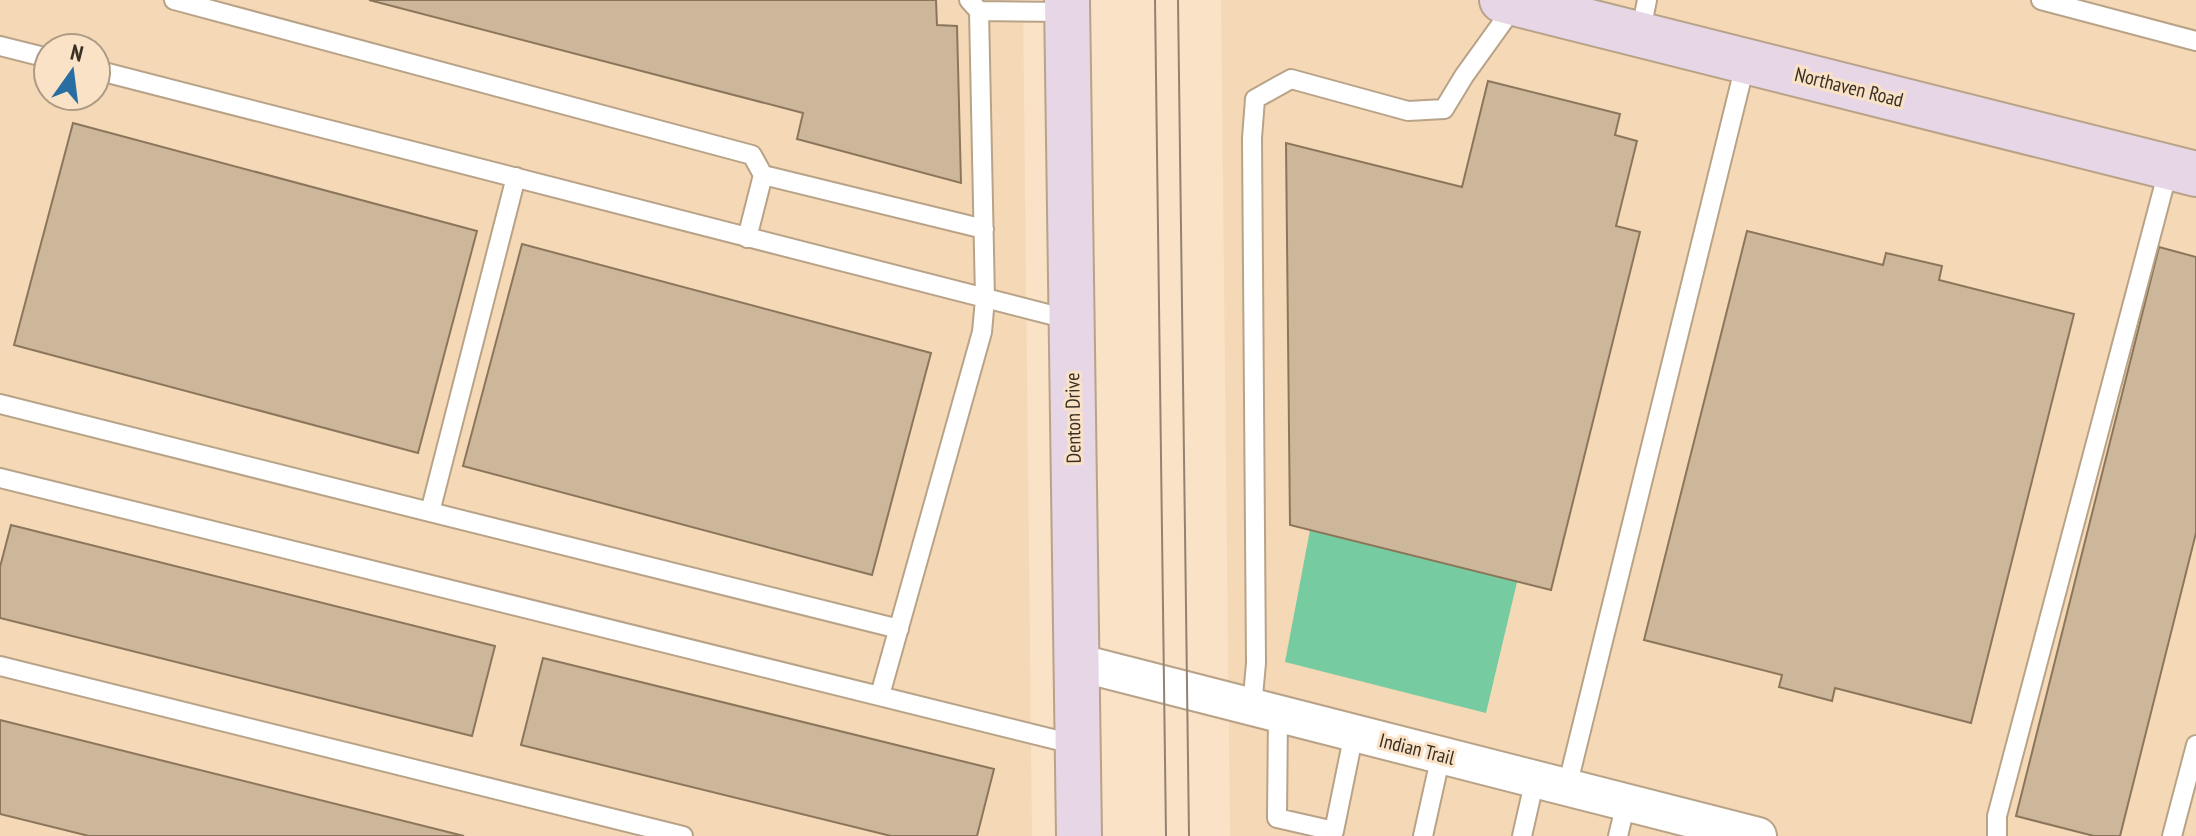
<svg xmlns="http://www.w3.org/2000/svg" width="2196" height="836" font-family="'PT Sans Narrow',sans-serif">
<rect width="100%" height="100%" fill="#fae2c6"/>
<path fill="#f5d9b6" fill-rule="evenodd" d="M0 0H1023L1032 836H0ZM48 48H96V96H48Z
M1221 0H2196V836H1230Z"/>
<path fill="#77cba0" d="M1310 530 1518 578 1486 713 1285 662Z"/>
<path fill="#cdb79b" stroke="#8b765c" stroke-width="2" d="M369 0H936L937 25 957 26 961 183 797 139 803 113Z
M1488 81 1620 114 1615 135 1637 141 1616 226 1640 232 1551 590 1290 525 1286 143 1462 187Z
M73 123 477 231 418 453 14 345Z
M1747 231 1883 265 1886 253 1942 266 1939 280 2074 314 1971 723 1835 688 1832 701 1779 687 1782 675 1644 640Z
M522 244 931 353 872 575 463 466Z
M2159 247 2196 257V533L2120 836H2094L2016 816Z
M11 525 495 646 472 736 0 618V567Z
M543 658 994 769 977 836H891L521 745Z
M0 720 464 836H89L0 814Z"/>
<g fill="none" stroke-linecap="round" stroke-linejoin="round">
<g stroke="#b8a388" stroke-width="22">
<path id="lane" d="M174 0 752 155 763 175 747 238
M969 0 979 11 1067 12
M2041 0 2196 41
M1640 35 1647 0
M0 46 48 58
M96 70 1071 320
M763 175 984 229
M0 404 430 512 516 177
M0 478 1077 745
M430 512 899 629
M0 666 683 836
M880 695 982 332 985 299 979 11
M1252 707 1256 663 1252 138 1255 99 1291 79 1408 111 1444 109 1464 76 1515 5
M1278 714 1277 818 1334 831 1354 733
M1567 787 1746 61
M1423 836 1441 755
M1522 836 1535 779
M1618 836 1626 803
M1997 836V816L2169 167
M2172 836 2196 745"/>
</g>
<g stroke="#b8a388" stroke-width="40">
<path id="street" d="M1076 662 1758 836"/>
</g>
<g stroke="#b8a388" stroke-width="48">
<path id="secondary" d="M1067 0 1079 836
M1502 0 2196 174"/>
</g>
<use href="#lane" stroke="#fff" stroke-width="18"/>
<use href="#street" stroke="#fff" stroke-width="36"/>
<use href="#secondary" stroke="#e6d6e6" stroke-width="44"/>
<path stroke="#92826f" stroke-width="2" d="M1155 0 1166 836
M1178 0 1189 836"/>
</g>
<g text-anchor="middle" stroke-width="6" stroke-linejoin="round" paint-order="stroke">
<g font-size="20" fill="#393025" stroke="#fae2c6">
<text transform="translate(1849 87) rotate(14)" y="7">Northaven Road</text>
<text transform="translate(1073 418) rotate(-91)" y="7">Denton Drive</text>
<text transform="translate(1417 749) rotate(14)" y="7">Indian Trail</text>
</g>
</g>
<g transform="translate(72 72) rotate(14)"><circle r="38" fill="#fae2c6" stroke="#ad9b86" stroke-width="2"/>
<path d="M0-6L14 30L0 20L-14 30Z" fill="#296ea3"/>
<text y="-12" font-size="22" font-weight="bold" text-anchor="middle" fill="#393025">N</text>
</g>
</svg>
